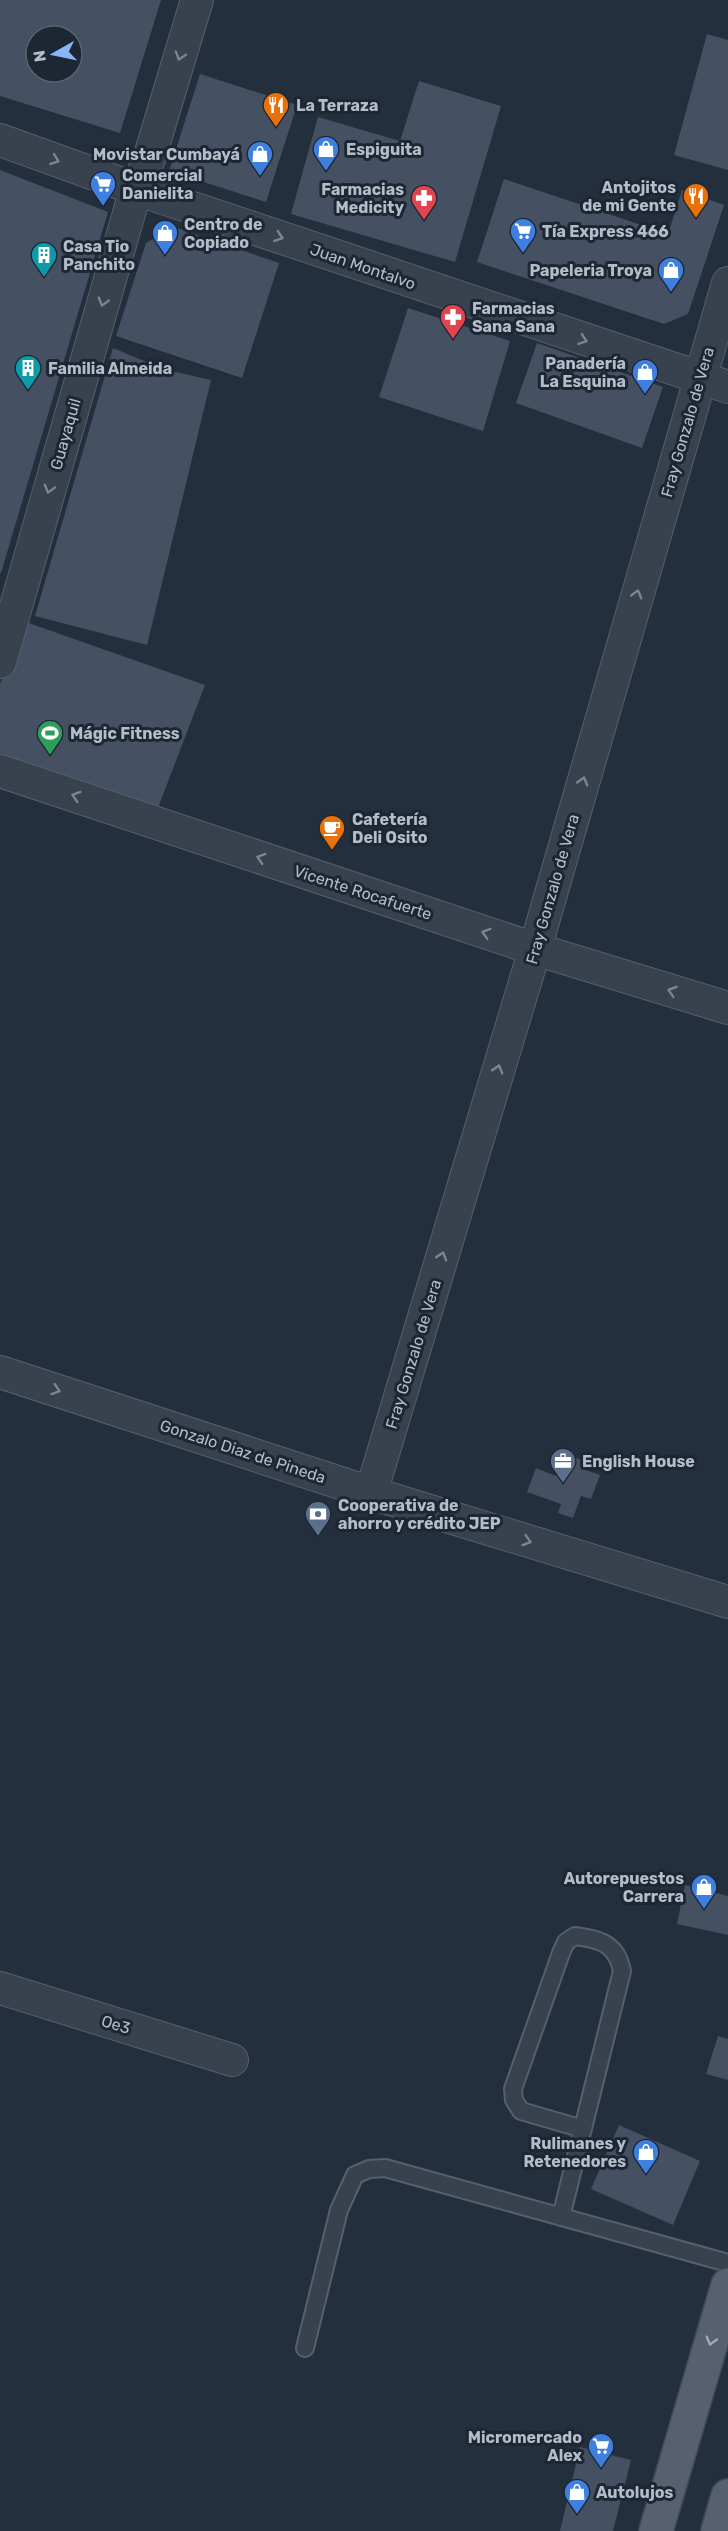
<svg xmlns="http://www.w3.org/2000/svg" width="728" height="2531" font-family="Rubik,sans-serif">
<rect width="100%" height="100%" fill="#242f3e"/>
<path fill="#455162" fill-rule="evenodd" d="M0 0H161L120 133 0 96ZM36 36H72V72H36Z
M707 34 728 40V170L674 155Z
M200 74 297 105 266 202 169 171Z
M419 81 501 106 455 262 291 214 318 117 400 141Z
M0 170 108 212 1 573H0Z
M504 179 668 234 682 190 724 205 688 314 664 324 477 262Z
M174 227 279 263 242 378 116 336 146 243Z
M408 308 510 341 483 431 379 397Z
M537 343 663 387 642 448 516 403Z
M113 348 163 369 211 380 147 645 35 616Z
M23 621 205 685 156 813 0 769V684Z
M564 1454 585 1461 583 1469 600 1475 591 1499 581 1496 573 1518 558 1513 561 1504 527 1492 536 1468 556 1476Z
M685 1885 728 1896V1935L677 1924Z
M718 2036 728 2039V2080L706 2074Z
M619 2125 700 2161 673 2225 591 2189Z
M580 2447 631 2460 613 2531H560Z"/>
<g fill="none" stroke-linecap="round" stroke-linejoin="round">
<g stroke="#565f6c" stroke-width="20">
<path id="lane" d="M561 2217 622 1971C617 1944 600 1939 575 1936L566 1942 561 1953 513 2089 514 2100 521 2111 583 2129
M305 2348 339 2210 355 2175 369 2169 385 2168 728 2263"/>
</g>
<g stroke="#565f6c" stroke-width="34">
<path id="street" d="M0 140 136 189 728 387
M0 662 136 189 149 159 197 0
M0 771 535 949 728 1008
M0 1372 371 1493 728 1602
M371 1493 535 949 728 283
M0 1988 232 2060"/>
</g>
<g stroke="#414a57" stroke-width="36">
<path id="primary" d="M656 2531 728 2285
M718 2531 728 2496"/>
</g>
<use href="#lane" stroke="#38414e" stroke-width="16"/>
<use href="#street" stroke="#38414e" stroke-width="32"/>
<use href="#primary" stroke="#56606e" stroke-width="33"/>
</g>
<defs><path id="oneway-chevron" d="M-2-3.5L2.5 0L-2 3.5" fill="none" stroke-width="1.6" stroke-linecap="round" stroke-linejoin="round" transform="scale(1.5)"/></defs>
<g stroke="#7c8592">
<use href="#oneway-chevron" transform="translate(180 56) rotate(107)"/>
<use href="#oneway-chevron" transform="translate(55 160) rotate(20)"/>
<use href="#oneway-chevron" transform="translate(279 237) rotate(19)"/>
<use href="#oneway-chevron" transform="translate(103 302) rotate(106)"/>
<use href="#oneway-chevron" transform="translate(583 340) rotate(19)"/>
<use href="#oneway-chevron" transform="translate(49 489) rotate(106)"/>
<use href="#oneway-chevron" transform="translate(637 594) rotate(-74)"/>
<use href="#oneway-chevron" transform="translate(583 781) rotate(-74)"/>
<use href="#oneway-chevron" transform="translate(76 796) rotate(-162)"/>
<use href="#oneway-chevron" transform="translate(261 858) rotate(-162)"/>
<use href="#oneway-chevron" transform="translate(486 933) rotate(-162)"/>
<use href="#oneway-chevron" transform="translate(672 991) rotate(-163)"/>
<use href="#oneway-chevron" transform="translate(498 1069) rotate(-73)"/>
<use href="#oneway-chevron" transform="translate(442 1256) rotate(-73)"/>
<use href="#oneway-chevron" transform="translate(56 1390) rotate(18)"/>
<use href="#oneway-chevron" transform="translate(527 1541) rotate(17)"/>
</g>
<use stroke="#a1aab7" href="#oneway-chevron" transform="translate(711 2341) rotate(106)"/>
<defs>
<g id="restaurant-pin" transform="scale(1.35)"><path d="M0 17L-7.5 6A9.5 9.5 0 1 1 7.5 6Z" fill="#e8710a" stroke="#1d2633"/><path d="M-5-6h1v4h1v-4h1v4h1v-4h1v5L-1.5 .5V6h-2V.5L-5-1ZM5-6V6H3V1.5H1.5Q1.5-4 5-6Z" fill="#fff"/></g>
<g id="shop-pin" transform="scale(1.35)"><path d="M0 17L-7.5 6A9.5 9.5 0 1 1 7.5 6Z" fill="#3f7fe0" stroke="#1d2633"/><path d="M-5-2.5h2.3a2.7 3.5 0 0 1 5.4 0H5L5.5 6h-11ZM-1.5-2.5h3a1.5 2.3 0 0 0-3 0Z" fill="#fff"/></g>
<g id="supermarket-pin" transform="scale(1.35)"><path d="M0 17L-7.5 6A9.5 9.5 0 1 1 7.5 6Z" fill="#3f7fe0" stroke="#1d2633"/><path d="M-6-5.5h2.5l.6 2H6L4.5 2H-2.5L-4.4-4H-6ZM-1.5 3.2a1.3 1.3 0 1 0 .1 0ZM3 3.2a1.3 1.3 0 1 0 .1 0Z" fill="#fff"/></g>
<g id="pharmacy-pin" transform="scale(1.35)"><path d="M0 17L-7.5 6A9.5 9.5 0 1 1 7.5 6Z" fill="#e0444e" stroke="#1d2633"/><path d="M-2-6h4v4h4v4h-4v4h-4v-4h-4v-4h4Z" fill="#fff"/></g>
<g id="building-pin" transform="scale(1.35)"><path d="M0 17L-7.5 6A9.5 9.5 0 1 1 7.5 6Z" fill="#0f9aa8" stroke="#1d2633"/><path d="M-4-6H4V6H1V3H-1V6H-4ZM-2.5-4.3h1.7v1.8h-1.7ZM.8-4.3h1.7v1.8H.8ZM-2.5-1h1.7V.8h-1.7ZM.8-1h1.7V.8H.8Z" fill="#fff"/></g>
<g id="stadium-pin" transform="scale(1.35)"><path d="M0 17L-7.5 6A9.5 9.5 0 1 1 7.5 6Z" fill="#2e9e5b" stroke="#1d2633"/><path d="M0-5a6.5 5 0 1 0 0 10a6.5 5 0 1 0 0-10ZM-3.5-1.8h7v3.6h-7Z" fill="#fff"/></g>
<g id="cafe-pin" transform="scale(1.35)"><path d="M0 17L-7.5 6A9.5 9.5 0 1 1 7.5 6Z" fill="#e8710a" stroke="#1d2633"/><path d="M-5.5-4.5H6V0H3Q3 3.5 0 3.5H-2.5Q-5.5 3.5-5.5 0ZM3-3.2v2h1.7v-2ZM-6 4.5H4V6H-6Z" fill="#fff"/></g>
<g id="office-pin" transform="scale(1.35)"><path d="M0 17L-7.5 6A9.5 9.5 0 1 1 7.5 6Z" fill="#5c6f8a" stroke="#1d2633"/><path d="M-6-3h4V-5.5h4V-3h4V5H-6ZM-1-4.5V-3h2v-1.5ZM-6 0V1H6V0Z" fill="#fff"/></g>
<g id="bank-pin" transform="scale(1.35)"><path d="M0 17L-7.5 6A9.5 9.5 0 1 1 7.5 6Z" fill="#5c6f8a" stroke="#1d2633"/><path d="M-6-4H6V4H-6ZM0-2.3a2.3 2.3 0 1 0 0 4.6a2.3 2.3 0 1 0 0-4.6Z" fill="#fff"/></g>
</defs>
<g fill-rule="evenodd">
<use href="#restaurant-pin" x="276" y="105"/>
<use href="#shop-pin" x="326" y="149"/>
<use href="#shop-pin" x="260" y="154"/>
<use href="#supermarket-pin" x="103" y="184"/>
<use href="#restaurant-pin" x="696" y="196"/>
<use href="#pharmacy-pin" x="424" y="198"/>
<use href="#supermarket-pin" x="523" y="231"/>
<use href="#shop-pin" x="165" y="233"/>
<use href="#building-pin" x="44" y="255"/>
<use href="#shop-pin" x="671" y="270"/>
<use href="#pharmacy-pin" x="453" y="317"/>
<use href="#building-pin" x="28" y="368"/>
<use href="#shop-pin" x="645" y="372"/>
<use href="#stadium-pin" x="50" y="733"/>
<use href="#cafe-pin" x="332" y="828"/>
<use href="#office-pin" x="563" y="1461"/>
<use href="#bank-pin" x="318" y="1514"/>
<use href="#shop-pin" x="704" y="1887"/>
<use href="#shop-pin" x="646" y="2152"/>
<use href="#supermarket-pin" x="601" y="2446"/>
<use href="#shop-pin" x="577" y="2492"/>
</g>
<g text-anchor="middle" stroke-width="6" stroke-linejoin="round" paint-order="stroke">
<g font-size="16" font-weight="bold" fill="#b4bcc9" stroke="#1d2633" text-anchor="start">
<text x="296" y="111">La Terraza</text>
<text x="346" y="155">Espiguita</text>
<text x="240" y="160" text-anchor="end">Movistar Cumbayá</text>
<text x="122" y="181">Comercial<tspan x="122" dy="18">Danielita</tspan></text>
<text x="676" y="193" text-anchor="end">Antojitos<tspan x="676" dy="18">de mi Gente</tspan></text>
<text x="404" y="195" text-anchor="end">Farmacias<tspan x="404" dy="18">Medicity</tspan></text>
<text x="184" y="230">Centro de<tspan x="184" dy="18">Copiado</tspan></text>
<text x="542" y="237">Tía Express 466</text>
<text x="63" y="252">Casa Tio<tspan x="63" dy="18">Panchito</tspan></text>
<text x="652" y="276" text-anchor="end">Papeleria Troya</text>
<text x="472" y="314">Farmacias<tspan x="472" dy="18">Sana Sana</tspan></text>
<text x="626" y="369" text-anchor="end">Panadería<tspan x="626" dy="18">La Esquina</tspan></text>
<text x="48" y="374">Familia Almeida</text>
<text x="70" y="739">Mágic Fitness</text>
<text x="352" y="825">Cafetería<tspan x="352" dy="18">Deli Osito</tspan></text>
<text x="582" y="1467">English House</text>
<text x="338" y="1511">Cooperativa de<tspan x="338" dy="18">ahorro y crédito JEP</tspan></text>
<text x="684" y="1884" text-anchor="end">Autorepuestos<tspan x="684" dy="18">Carrera</tspan></text>
<text x="626" y="2149" text-anchor="end">Rulimanes y<tspan x="626" dy="18">Retenedores</tspan></text>
<text x="582" y="2443" text-anchor="end">Micromercado<tspan x="582" dy="18">Alex</tspan></text>
<text x="596" y="2498">Autolujos</text>
</g>
<g font-size="16" fill="#b4bcc9" stroke="#1d2633">
<text transform="translate(363 266) rotate(19)" y="6">Juan Montalvo</text>
<text transform="translate(687 422) rotate(-74)" y="6">Fray Gonzalo de Vera</text>
<text transform="translate(65 434) rotate(-74)" y="6">Guayaquil</text>
<text transform="translate(552 889) rotate(-74)" y="6">Fray Gonzalo de Vera</text>
<text transform="translate(363 892) rotate(18)" y="6">Vicente Rocafuerte</text>
<text transform="translate(413 1354) rotate(-73)" y="6">Fray Gonzalo de Vera</text>
<text transform="translate(243 1451) rotate(18)" y="6">Gonzalo Diaz de Pineda</text>
<text transform="translate(116 2024) rotate(17)" y="6">Oe3</text>
</g>
</g>
<g transform="translate(54 54) rotate(261)"><circle r="28" fill="#1d2633" stroke="#59626f" stroke-width="1.5"/>
<path d="M0-4.5L10 22L0 15L-10 22Z" fill="#8ab4f8"/>
<text y="-9" font-size="16" font-weight="bold" text-anchor="middle" fill="#b4bcc9">N</text>
</g>
</svg>
